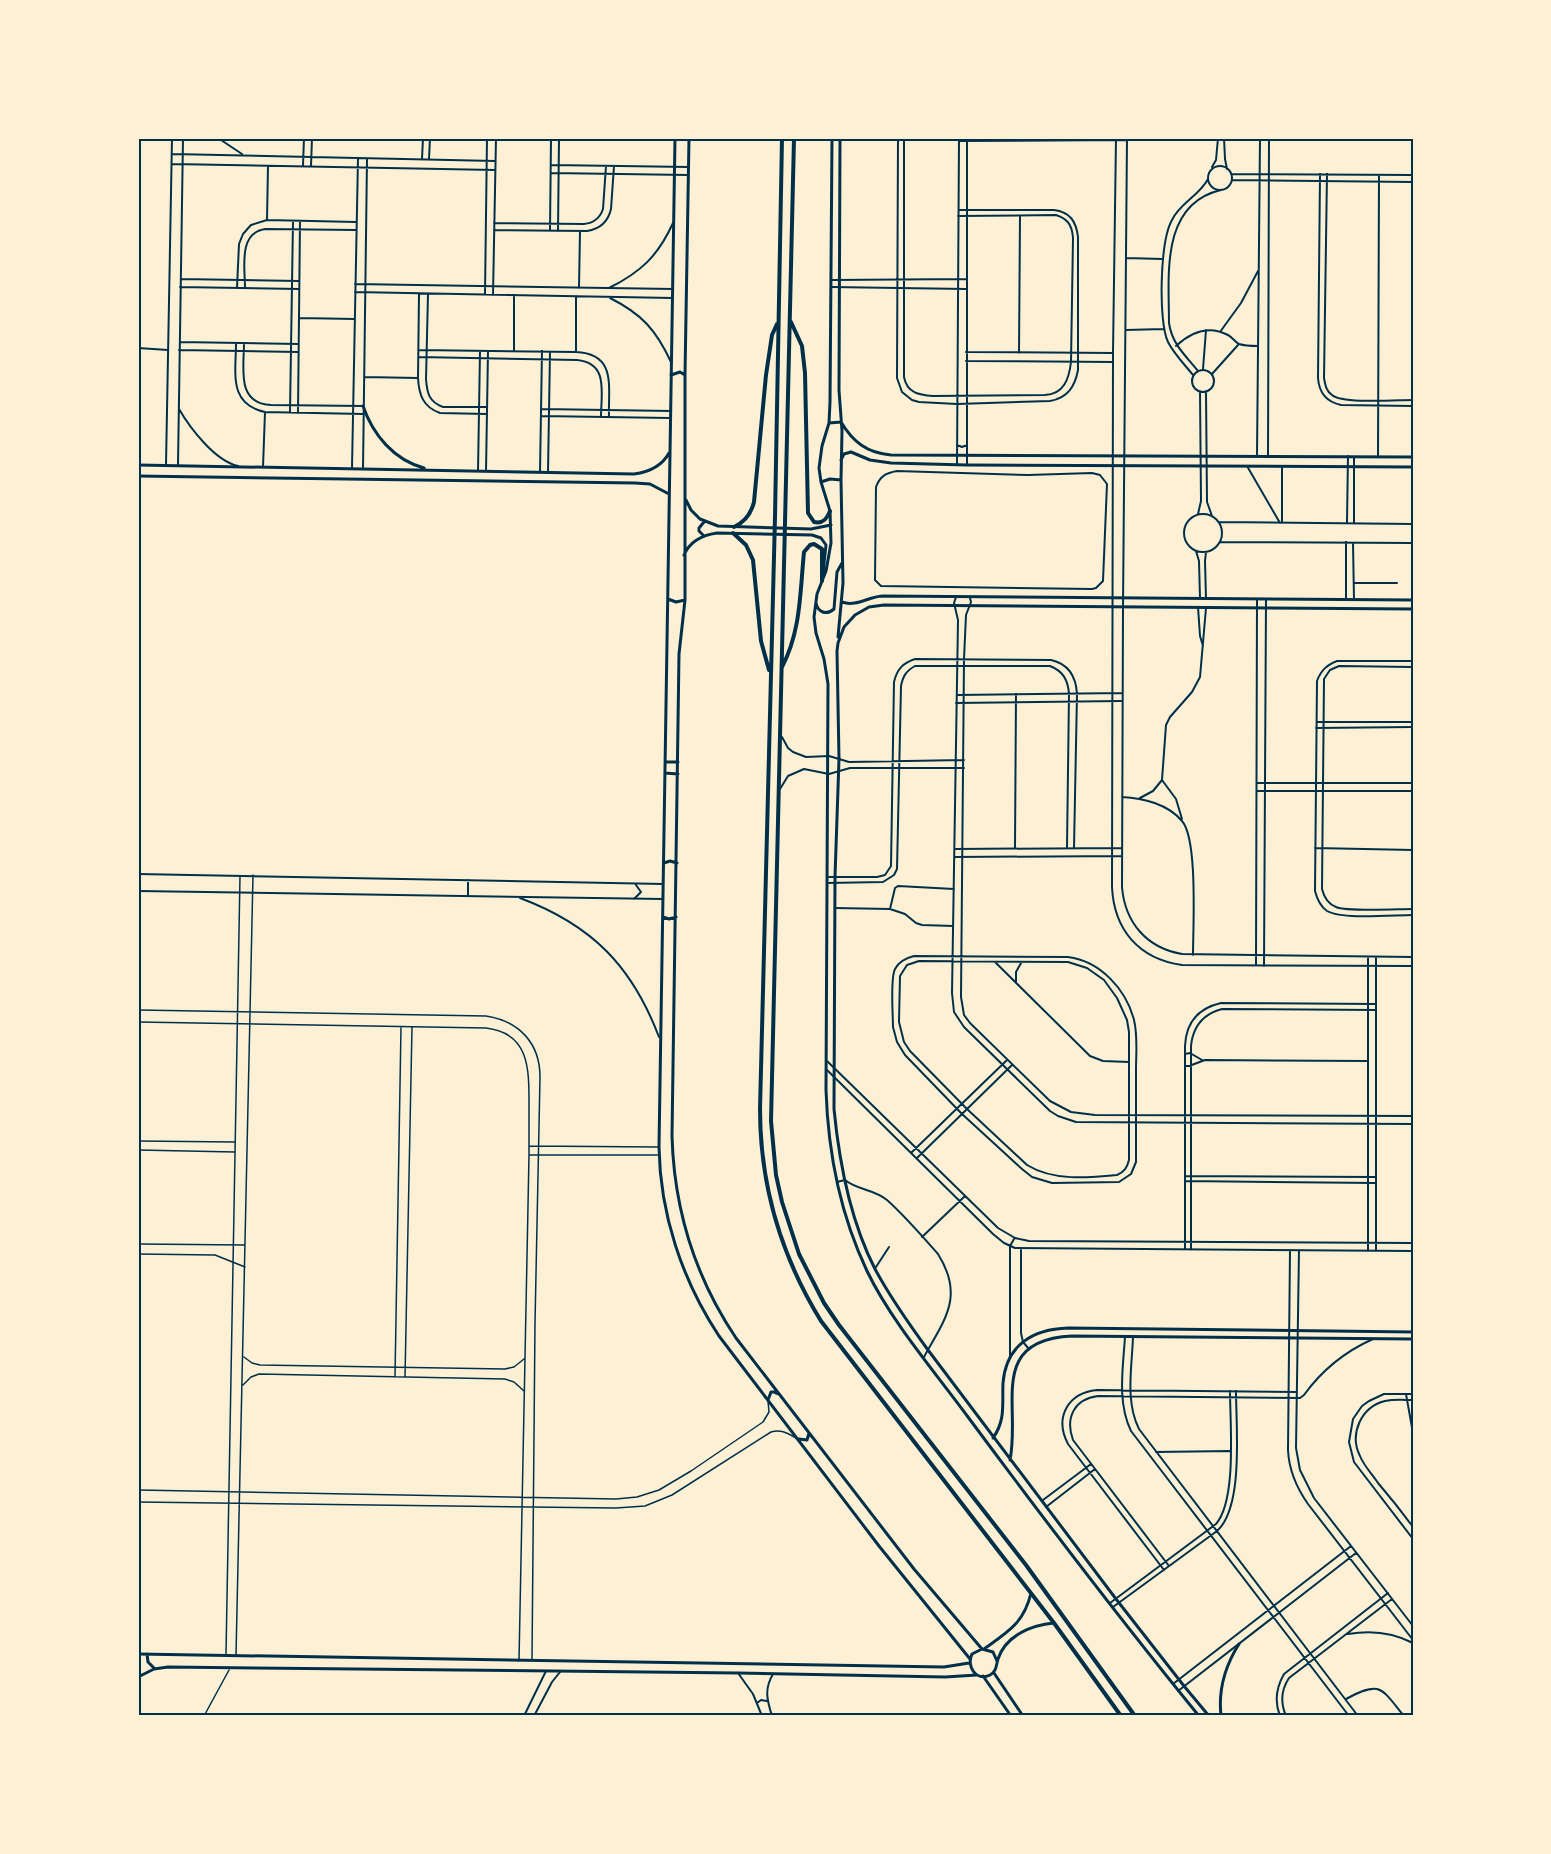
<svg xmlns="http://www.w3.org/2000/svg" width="1551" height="1854" font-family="Mulish,sans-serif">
<rect width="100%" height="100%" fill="#fdf0d5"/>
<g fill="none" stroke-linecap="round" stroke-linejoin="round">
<path stroke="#003049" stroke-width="1.5" d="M138 1010 486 1016C519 1021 540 1043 540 1077L535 1323 532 1660
M138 1022 486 1028C529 1033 529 1068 529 1103 529 1120 529 1138 529 1155L519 1661
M138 1141 235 1142
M529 1146 658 1147
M138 1150 235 1152
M530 1155H659
M138 1244 245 1245
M138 1254 215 1255 245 1267
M244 1357 252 1363 260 1365 505 1369 514 1367 524 1359
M395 1377 401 1027
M405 1377 412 1027
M243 1385 251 1377 259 1374 505 1379 514 1382 524 1391
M138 1490 616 1499 637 1497 659 1490 691 1471 763 1422 769 1412 768 1401
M138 1502 616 1508 645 1506 672 1495 771 1432C781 1429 787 1433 796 1438
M226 1654 240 876
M236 1655 253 875
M204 1716 229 1670"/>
<path stroke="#003049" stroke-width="2" d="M218 138 242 154
M898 138 897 378 902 392 912 400 919 402 957 404 1050 401C1068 398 1075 386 1078 370V237C1076 221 1070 212 1054 210H959
M904 138V377C907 393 919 395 933 396L1045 395C1064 394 1069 379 1071 362L1073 238C1072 225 1068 219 1056 215L958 216
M967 138V465
M1116 138 1113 353 1112 887C1114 930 1139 959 1182 965L1413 966
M1127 138 1123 607 1122 887C1125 923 1147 948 1182 954L1413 957
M1224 138 1225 159 1227 169
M959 141 1127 140
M172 154 495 161
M422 159 423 138
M429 159 430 138
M172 164 495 170
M303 165 304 138
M551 165 689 167
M311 166 312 138
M1208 178a12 12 0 1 1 24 0a12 12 0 1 1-24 0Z
M1212 167 1216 160 1218 138
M551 173 688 175
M1231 174 1413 175
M1320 174 1318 378C1319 393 1327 402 1341 405L1413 406
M1327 174 1324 378C1325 384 1326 391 1332 395 1342 404 1397 400 1413 400
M1232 180 1413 182
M267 220 268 166
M494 223 584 224C594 223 600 218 603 209L606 166
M494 230 587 231C600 229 608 222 611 209L614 166
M550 230 551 138
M558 231 559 138
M1126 258 1162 259
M181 279 299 281
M832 280 967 279
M355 284 673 289
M180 287 299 289
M831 287 966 289
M237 288 239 244 243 234 251 225 267 220 356 222
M245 288C245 268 238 233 265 229L356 230
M579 288 580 231
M609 288C641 272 658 256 673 223
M355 292 673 298
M419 294 418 378C419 395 423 407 440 413L487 414
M428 294 426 379C427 393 429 402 443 407H487
M485 294 487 138
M493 295 496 138
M514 295V351
M610 298C642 314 656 330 671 362
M299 318 355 319
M1126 330 1164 329
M1220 332 1241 303 1258 271
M180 342 298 344
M236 343C236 373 228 404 265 412L363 414
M244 343C244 369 236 403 271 405L363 406
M1176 346C1191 332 1209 325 1228 335 1232 337 1235 342 1239 344 1245 346 1252 346 1258 346
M138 348 168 350
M179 350 298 352
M419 350 576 352C617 354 608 386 609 417
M576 352V296
M966 352 1113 353
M1019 353 1020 216
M419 357 577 360C609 363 601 393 601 417
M966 361 1113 362
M1203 369 1206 330
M1192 381a11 11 0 1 1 22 0a11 11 0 1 1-22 0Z
M1198 371C1185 355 1172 344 1169 323 1169 276 1160 204 1221 190
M1212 374 1238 345
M1193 375C1185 365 1174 354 1168 342 1158 321 1160 241 1172 220 1180 203 1199 196 1208 179
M364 377 418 378
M1206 392 1207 502 1212 516
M179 409C190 428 215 461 238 466
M541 409 671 411
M290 412 293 221
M298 413 300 221
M541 416 670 418
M957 445 962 447 967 445
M1257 456 1260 138
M1268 456 1269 138
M1378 456 1379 175
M1354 457V523
M166 465 172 138
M178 465 183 138
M957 465 959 138
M1247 466 1280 523
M1282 466V523
M263 467 265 412
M352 468 358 158
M363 469 367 159
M478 471 480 351
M486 471 488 351
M897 471 1028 475 1092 473 1100 475 1107 484 1103 581 1096 588 1092 589 881 586 875 580 876 487C880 476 886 473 897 471Z
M540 472 542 351
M548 472 550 352
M1184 533a19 19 0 1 1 38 0a19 19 0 1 1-38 0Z
M1198 514 1201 501 1200 392
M1219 522 1413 524
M1347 522 1348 456
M1220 542 1413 543
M1353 543 1354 600
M1196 551 1199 561 1200 598
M1354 583H1397
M956 597 954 603 958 620 952 993 954 1012 964 1027 1050 1111 1058 1116 1076 1122 1413 1124
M970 598 971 602 966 615 964 659 961 997 964 1015 970 1023 1050 1101 1071 1112 1095 1115 1413 1116
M1206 599 1205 561 1206 552
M1346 599V542
M1198 607 1200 636 1203 646
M1413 661H1337C1327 665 1321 670 1317 681L1315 891C1317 899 1320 906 1327 911 1343 920 1393 915 1413 915
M1413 667 1339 666 1330 670 1324 679 1322 889C1324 897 1328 904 1336 907 1347 912 1398 909 1413 909
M957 695 1123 693
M956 703 1121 701
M1317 722H1413
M1316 728 1413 727
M782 737 788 748 793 752 806 757 829 756 849 762 964 760
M1162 780 1176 799 1182 819
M1257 783H1413
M780 789 788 776 804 769 829 774 850 768H964
M1257 791H1413
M1122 797C1143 798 1168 804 1182 821 1198 839 1193 928 1193 955
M1140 798 1153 791 1162 780 1166 725 1170 717 1192 692 1200 677 1206 608
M1015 847 1016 694
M1315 848 1413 850
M955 849 1122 848
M955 857 1122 856
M138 874 663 884
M828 877H877L885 875 891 866 894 682C897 669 903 663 915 659L1051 660C1069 664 1076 676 1077 694L1074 848
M827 883 883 882 894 875 897 869 901 686C903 676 906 671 915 666H1050C1063 671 1068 680 1069 694L1067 848
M138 891 663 899
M468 895V880
M520 898C592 925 632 966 659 1037
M634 899 641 892 636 885
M835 908 890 909 905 914 916 923 922 925 953 926
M890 909 895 888 898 886 954 889
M914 956 1068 957C1100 961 1126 989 1134 1020 1138 1036 1136 1053 1136 1070 1136 1101 1136 1131 1136 1162L1131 1174 1119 1182 1052 1183 1032 1177 1022 1169 962 1114 905 1055 897 1042 893 1027C893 1014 890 979 895 969 899 961 906 958 914 956Z
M919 961 1068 962 1087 968 1104 980 1117 998 1127 1020 1129 1032V1160C1127 1168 1124 1172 1117 1175 1087 1178 1053 1181 1027 1165L967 1109 910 1051 904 1042 899 1022 900 976 907 965Z
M995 962 1090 1056 1103 1061 1129 1062
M1256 965 1257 599
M1264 966 1266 600
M1016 983V972L1021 963
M1185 1054 1190 1053 1202 1060
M827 1061 998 1228 1015 1238 1029 1241 1413 1243
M1185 1066H1189L1205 1060 1368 1061
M826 1069 993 1234 1004 1243 1015 1248 1413 1251
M912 1152 1007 1060
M917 1158 1012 1065
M1185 1176 1376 1177
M1185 1181 1376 1183
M837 1182 845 1180C857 1190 874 1189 887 1200 904 1215 923 1237 938 1254 965 1297 944 1320 924 1357
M922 1237 965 1196
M1021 1249V1333L1023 1342 1029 1349
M1185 1249V1046C1186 1022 1199 1008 1221 1003L1376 1004
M1191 1250V1046C1193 1026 1203 1014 1222 1009L1376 1010
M1290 1250 1288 1450C1289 1471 1296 1487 1308 1504L1413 1640
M1299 1250 1296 1448 1300 1470 1314 1498 1413 1626
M1368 1251V957
M1376 1251V957
M876 1267 889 1247
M1125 1337C1123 1368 1117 1402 1131 1431L1349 1716
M1133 1337C1132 1367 1125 1401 1139 1429L1358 1716
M1010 1358V1246L1014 1239
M1406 1394 1413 1433
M1413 1394H1384L1369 1401 1362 1406 1353 1419 1349 1442 1354 1462 1413 1539
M1413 1400C1404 1400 1394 1399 1385 1401 1361 1407 1349 1434 1360 1456 1364 1466 1372 1474 1378 1483 1390 1497 1402 1512 1413 1527
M1156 1452 1230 1451
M1043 1500 1091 1464
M1046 1507 1095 1469
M1169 1566 1073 1440C1065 1418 1074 1399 1098 1396L1300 1398 1304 1395C1322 1370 1344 1352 1373 1339
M1164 1570 1068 1444C1054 1417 1068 1393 1097 1390L1297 1392
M1110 1603 1216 1524C1237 1500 1230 1423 1230 1391
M1113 1607 1217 1531C1244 1507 1236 1426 1236 1391
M1348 1634C1371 1630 1392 1632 1413 1643
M738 1673 753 1694 762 1716
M1173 1684 1351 1546
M1178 1691 1356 1553
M1346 1699C1381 1680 1381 1688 1404 1716
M757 1703 761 1700 767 1701
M524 1716 546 1671
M534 1716 552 1682 560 1672
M772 1716C767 1700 764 1689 773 1674
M1280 1716C1274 1701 1276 1688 1284 1674L1388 1593
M1286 1716C1280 1702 1281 1690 1289 1678L1392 1599"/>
<path stroke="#003049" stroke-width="3" d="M675 138 659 1147C660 1214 682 1280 719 1336L879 1546 970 1659
M689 138 685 375V600L679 654 672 1136C674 1209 695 1277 736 1338L914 1569 982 1649
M832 138 830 402 829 423 822 446 819 468 821 482 830 511 831 543 826 571 817 594 814 617 816 633 824 659 828 684 826 1090C828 1152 840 1214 867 1271 891 1321 935 1372 968 1417 1043 1518 1119 1618 1199 1716
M671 375 680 372 685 375
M363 406C373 435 394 460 424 468
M841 422C853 442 867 453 891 455L1413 457
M829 423 841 422
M841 460 844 454 851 452 870 460 891 463 967 465 1413 467
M138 465 634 474C649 472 662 466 669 453
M138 476 635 483 650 484 669 494
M821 482 830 479 841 480
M686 500 691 510 700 519 718 526 811 529 831 525
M703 535 699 531V528L704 522
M684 555C690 541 703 535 717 533L812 535 821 538 826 545 823 572
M668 599 676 602 685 600
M842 602C856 607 868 597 882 596L1413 600
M816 603C818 612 826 616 834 609L837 572 842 563
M838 637 843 583 841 480 842 431 839 390 840 138
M666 762H678
M665 773 678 774
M664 863 670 861 677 863
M663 917 669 919 676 917
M768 1400 771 1392H774L779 1394
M993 1438C1006 1420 1002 1403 1003 1383 1006 1345 1033 1329 1068 1328L1413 1332
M799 1439 807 1440 809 1433
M1010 1460C1021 1406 987 1340 1072 1336L1413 1339
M984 1649C1008 1632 1024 1623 1031 1593
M138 1654 944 1667 969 1663
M147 1654 148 1662 154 1668
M997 1661 993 1652 982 1649 972 1654C966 1666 976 1682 990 1675 997 1671 996 1665 998 1659 1006 1635 1032 1625 1054 1623
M994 1673 1023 1716
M983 1676 1011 1716
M138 1677 154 1669 168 1667 738 1673 945 1677 977 1675
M1209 1716 1184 1686 1116 1599 928 1350C909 1324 890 1297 875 1269 851 1222 839 1161 834 1109L835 877 839 759 837 651 838 643 844 627 855 615 869 607 884 605 1413 609
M1221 1716C1218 1689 1225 1666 1239 1644"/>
<path stroke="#003049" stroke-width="4" d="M782 138 775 517 760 1109C760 1186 781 1256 821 1321L1054 1623 1121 1716
M794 138 771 1121 776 1175 782 1202 799 1254 824 1303 839 1325 1026 1565 1135 1716
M791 322 802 346 805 373 808 513 814 522C823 524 827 519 830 511
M734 527C745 522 751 514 754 502L766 375 772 335 777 324
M733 533 746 545 753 560 761 641 769 670
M782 667C801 631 800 592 804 552L810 545 814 544 822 549V581"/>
</g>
<rect width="1551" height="1854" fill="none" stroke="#fdf0d5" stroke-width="279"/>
<rect x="140" y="140" width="1272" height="1574" fill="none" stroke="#003049" stroke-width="2"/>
</svg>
